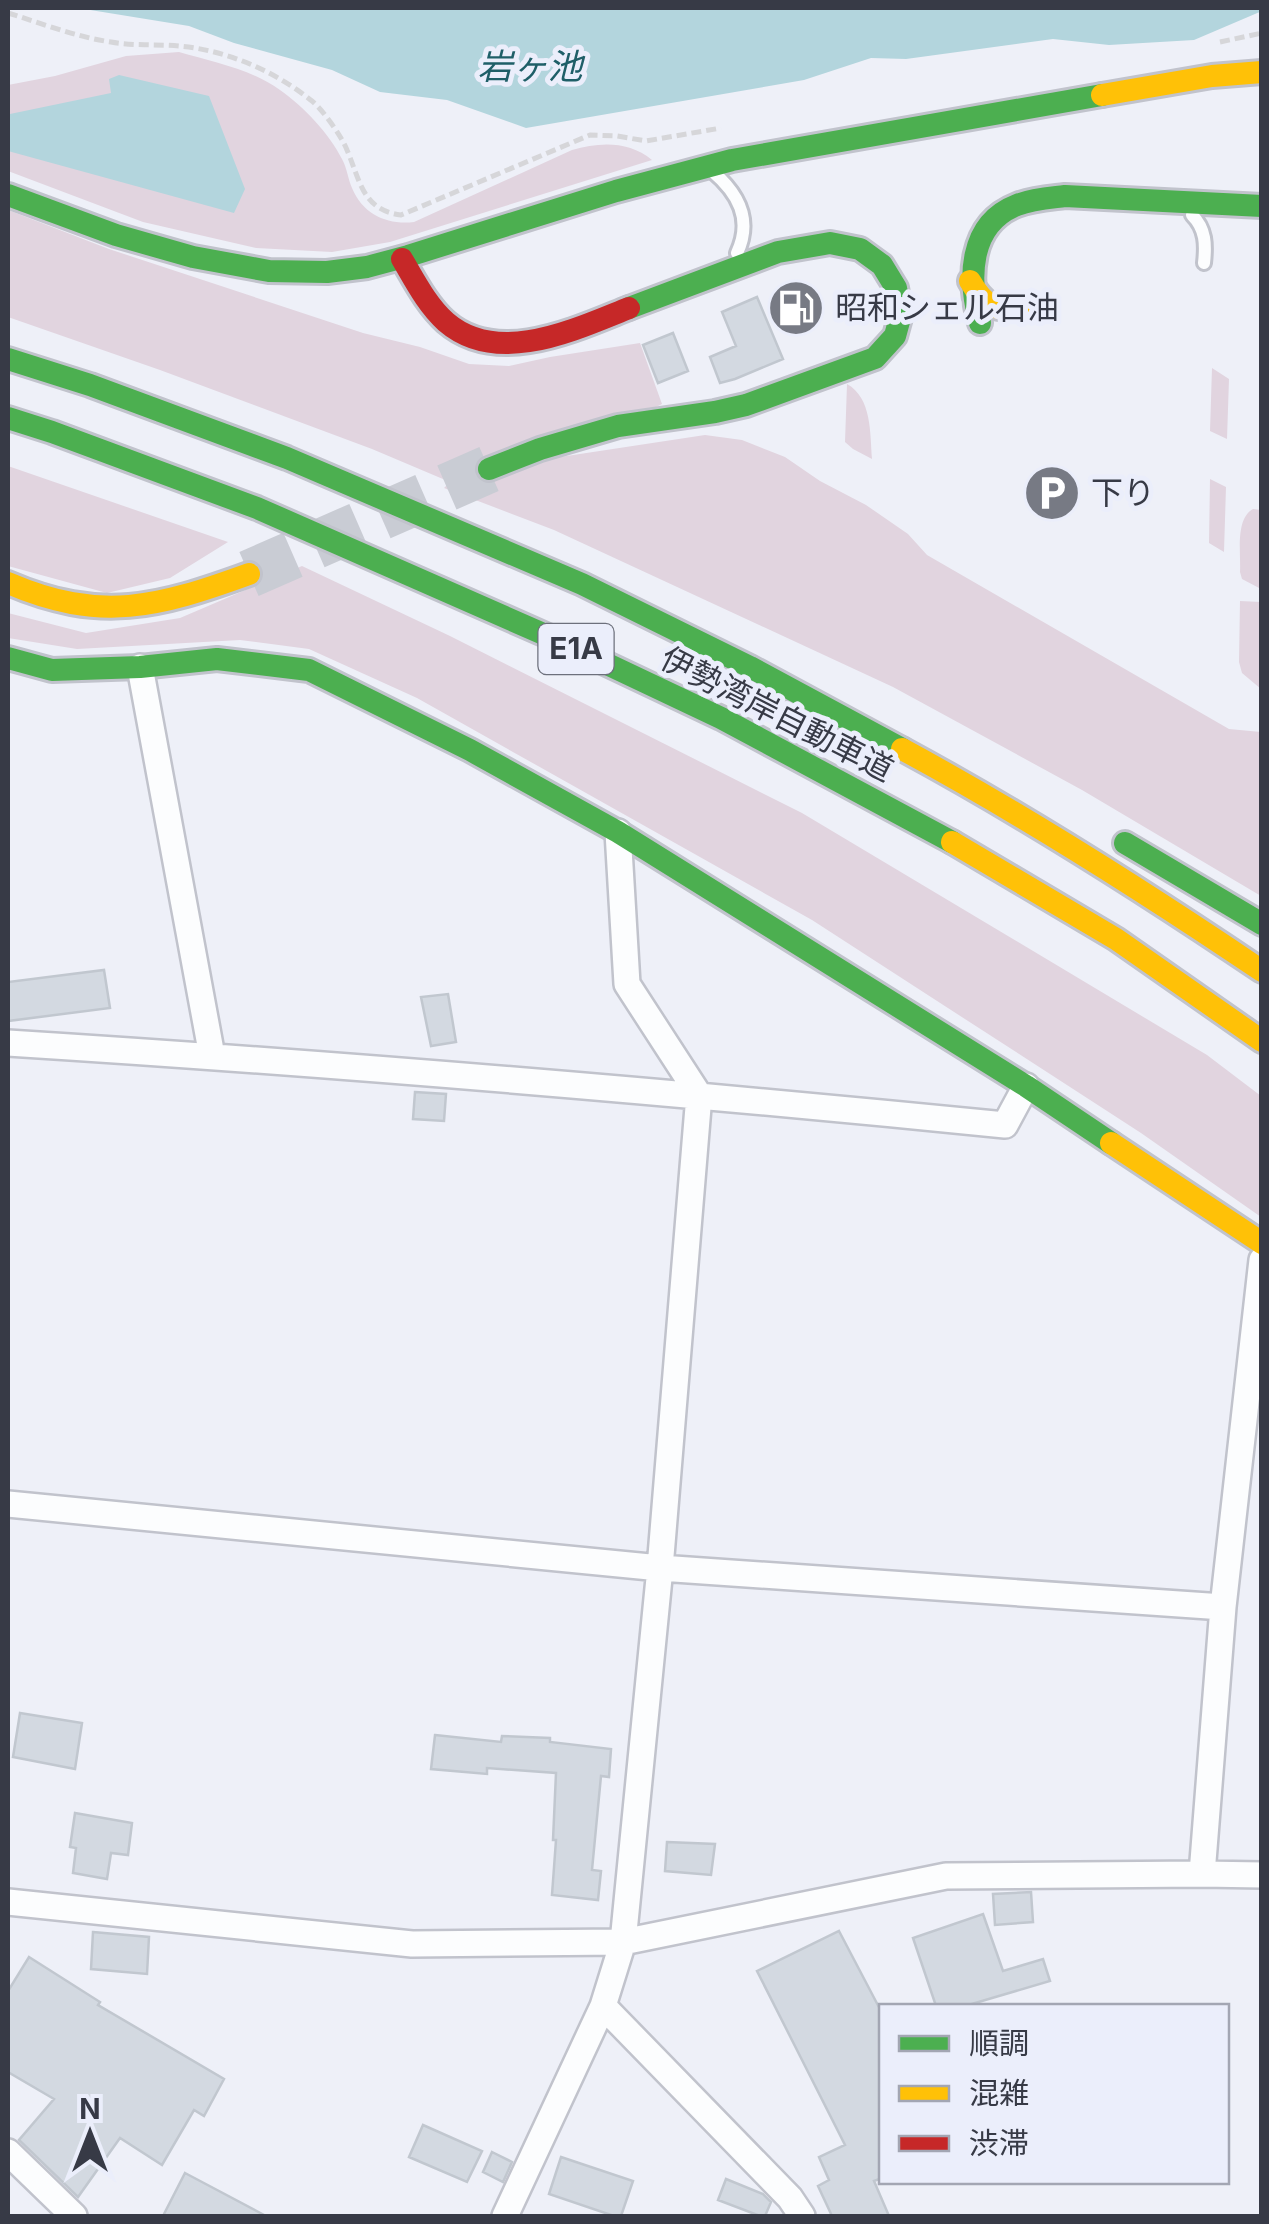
<svg xmlns="http://www.w3.org/2000/svg" width="1269" height="2224" font-family="Inter,'Noto Sans JP',sans-serif">
<rect width="100%" height="100%" fill="#eef0f8"/>
<path fill="#e1d4df" d="M179 52C213 62 251 69 280 90 304 107 329 133 342 159 347 168 348 179 352 188 363 215 388 225 414 222L572 150C600 142 629 141 652 160L390 242 332 252 256 248 143 222 8 171V85L55 76 126 56Z
M8 210 109 249 363 333 420 347 469 364 509 366 550 357 640 343 662 404 560 457 705 435 742 440 785 457 820 481 866 505 908 534 927 555 1229 729 1261 732V896L1082 790 893 687 554 530 444 488 450 482 372 449 160 370 8 317Z
M1212 368 1229 379 1227 439 1210 431Z
M847 384C872 398 870 433 872 459L853 449 845 442Z
M8 466 228 542 170 578 107 593 8 566Z
M1210 479 1226 487 1224 552 1209 543Z
M1253 509 1261 510V589L1242 579 1240 572C1241 553 1235 519 1253 509Z
M302 566 450 636 802 813 1207 1055 1261 1096V1217L1141 1133 812 920 417 698 309 649 240 640 77 649 8 638V613L86 633 180 618Z
M1240 601 1261 602V689L1242 673 1239 662Z"/>
<path fill="#b3d5dd" d="M78 8H1261L1262 11 1194 40 1109 45 1053 39 906 59 871 58 804 80 526 128 447 100 380 92 332 70 234 43 189 26Z
M119 75 209 96 245 189 234 213 8 151 10 114 111 93 109 79Z"/>
<path fill="#d3d9e1" stroke="#c1c7cf" stroke-width="2.5" d="M757 297 783 359 735 379 720 383 710 357 736 346 722 312Z
M673 333 688 371 658 383 643 345Z
M104 970 110 1008 8 1021V982Z
M448 994 456 1042 431 1046 421 997Z
M415 1092 446 1094 444 1121 413 1119Z
M20 1713 82 1723 75 1769 13 1757Z
M435 1735 501 1742 502 1736 550 1738V1742L611 1749 609 1777 601 1776 592 1870 601 1871 598 1900 552 1895 556 1840H553L556 1773 487 1768V1774L431 1769Z
M75 1813 132 1823 128 1855 111 1853 107 1879 73 1873 76 1848 70 1847Z
M667 1842 715 1844 711 1875 665 1871Z
M1031 1892 1033 1922 995 1925 993 1894Z
M983 1914 1003 1971 1043 1959 1050 1981 965 2006H936L913 1938Z
M839 1931 882 2013V2178L874 2181 889 2216H832L818 2186 829 2180 819 2157 845 2145 757 1971Z
M93 1932 149 1937 147 1974 91 1969Z
M29 1957 100 2002 98 2005 224 2079 204 2116 194 2110 162 2165 120 2138 78 2197 19 2140 54 2099 8 2072V1991Z
M423 2125 482 2151 467 2182 409 2157Z
M492 2152 512 2162 503 2182 483 2172Z
M561 2157 633 2181 621 2216H614L549 2194Z
M185 2173 266 2216H163Z
M726 2179 763 2194 771 2202 765 2216H760L718 2200Z"/>
<g fill="none" stroke-linecap="round" stroke-linejoin="round">
<path stroke="#c9ccd4" stroke-width="48" stroke-dasharray="48 24" stroke-linecap="butt" d="M249 574 489 469"/>
<g stroke="#c1c3cc" stroke-width="18">
<path id="lane" d="M712 171C738 193 753 219 737 253
M1192 215C1206 229 1206 245 1204 263"/>
</g>
<g stroke="#c1c3cc" stroke-width="30">
<path id="street" d="M140 667 212 1056
M618 832 627 984 699 1095 660 1568 623 1942 946 1876 1202 1874 1223 1607 1262 1260
M8 1043C340 1064 673 1092 1005 1125L1026 1086
M8 1504 660 1568 1223 1607
M1202 1874 1262 1875
M8 1902 412 1944 623 1942 603 2006 505 2216
M603 2006 790 2198 802 2216
M8 2152 74 2216"/>
</g>
<g stroke="#c1c3cc" stroke-width="28">
<path id="fast" d="M8 195 116 235 193 257 269 271 327 272 367 267 408 256 616 191 732 160 1102 95
M980 323C968 280 968 224 1017 205 1032 199 1049 198 1065 196L1262 206
M8 359 90 385 287 458 582 584 750 667 902 749
M8 418 52 432 257 508 548 636 721 718 952 842
M489 469 540 449 618 426 715 412 746 405 875 358 895 336 901 314 896 288 882 265 860 249 830 243 778 252 629 308
M8 658 52 670 140 667 217 659 309 670 470 750 618 832 1026 1086 1111 1143
M1125 843 1262 924"/>
</g>
<g stroke="#c1c3cc" stroke-width="28">
<path id="slow" d="M1102 95 1212 76 1262 72
M970 281C985 307 996 311 1026 310
M8 583C101 623 158 607 249 574
M902 749C1026 816 1145 892 1262 971
M952 842 1116 939 1262 1041
M1111 1143 1262 1243"/>
</g>
<g stroke="#c1c3cc" stroke-width="28">
<path id="jam" d="M402 259C415 281 427 305 446 322 498 367 576 329 629 308"/>
</g>
<path stroke="#d6d6d9" stroke-width="5" stroke-dasharray="10 5" stroke-linecap="butt" d="M8 13C41 23 76 37 111 42 133 46 157 44 179 46 226 50 275 71 312 101 323 110 342 137 347 150 360 180 362 210 401 215L590 135 617 136 646 141 721 128
M1220 42 1262 33"/>
<use href="#lane" stroke="#fcfdfe" stroke-width="12"/>
<use href="#street" stroke="#fcfdfe" stroke-width="25"/>
<use href="#fast" stroke="#4caf50" stroke-width="22"/>
<use href="#slow" stroke="#ffc107" stroke-width="22"/>
<use href="#jam" stroke="#c62828" stroke-width="22"/>
</g>
<defs>
<g id="fuel-disc" transform="scale(2.875)"><circle r="9.5" fill="#777a84" stroke="#ebeefb"/><path d="M-5.5-6h7V0h2V4h1.3V-2.5L3-4.5l.8-.8L6-3V5H2.5V1h-1V6h-7ZM-4.2-4.7v3.2H.2V-4.7Z" fill="#fff"/></g>
<g id="parking-disc" transform="scale(2.875)"><circle r="9.5" fill="#777a84" stroke="#ebeefb"/><path d="M-3.5-5.5H1a3.5 3.5 0 0 1 0 7H-1V5.5H-3.5ZM-1-3.4V-.6H.8a1.4 1.4 0 0 0 0-2.8Z" fill="#fff"/></g>
</defs>
<g fill-rule="evenodd">
<use href="#fuel-disc" x="796" y="308"/>
<use href="#parking-disc" x="1052" y="493"/>
</g>
<g text-anchor="middle" stroke-width="10" stroke-linejoin="round" paint-order="stroke">
<rect fill="#ebeefb" stroke="#6d707c" stroke-width="2.5" x="538.5" y="624" width="75" height="50" rx="8"/>
<g font-size="30" font-weight="bold" fill="#373a46">
<text x="576" y="659">E1A</text>
</g>
<g font-size="32" fill="#373a46" stroke="#ebeefb" text-anchor="start">
<text x="835" y="319">昭和シェル石油</text>
<text x="1091" y="504">下り</text>
</g>
<g font-size="32" fill="#373a46" stroke="#ebeefb">
<text transform="translate(777 714) rotate(27)" y="11">伊勢湾岸自動車道</text>
</g>
<g font-size="35" font-style="italic" fill="#1f5f68" stroke="#ebeefb">
<text x="530" y="79">岩ヶ池</text>
</g>
</g>
<rect width="1269" height="2224" fill="none" stroke="#373a46" stroke-width="20"/>
<rect x="879" y="2004" width="350" height="180" fill="#ebeefb" stroke="#a3a6b3" stroke-width="2.5"/>
<rect x="899" y="2036" width="50" height="15" fill="#4caf50" stroke="#a3a6b3" stroke-width="2.5"/>
<text x="969" y="2054" font-size="30" fill="#373a46">順調</text>
<rect x="899" y="2086" width="50" height="15" fill="#ffc107" stroke="#a3a6b3" stroke-width="2.5"/>
<text x="969" y="2104" font-size="30" fill="#373a46">混雑</text>
<rect x="899" y="2136" width="50" height="15" fill="#c62828" stroke="#a3a6b3" stroke-width="2.5"/>
<text x="969" y="2154" font-size="30" fill="#373a46">渋滞</text>
<g transform="translate(90 2134)" stroke="#ebeefb" stroke-width="8" paint-order="stroke">
<path d="M0-8L18 38L0 25L-18 38Z" fill="#373a46"/>
<text y="-15" font-size="28" font-weight="bold" text-anchor="middle" fill="#373a46">N</text>
</g>
</svg>
